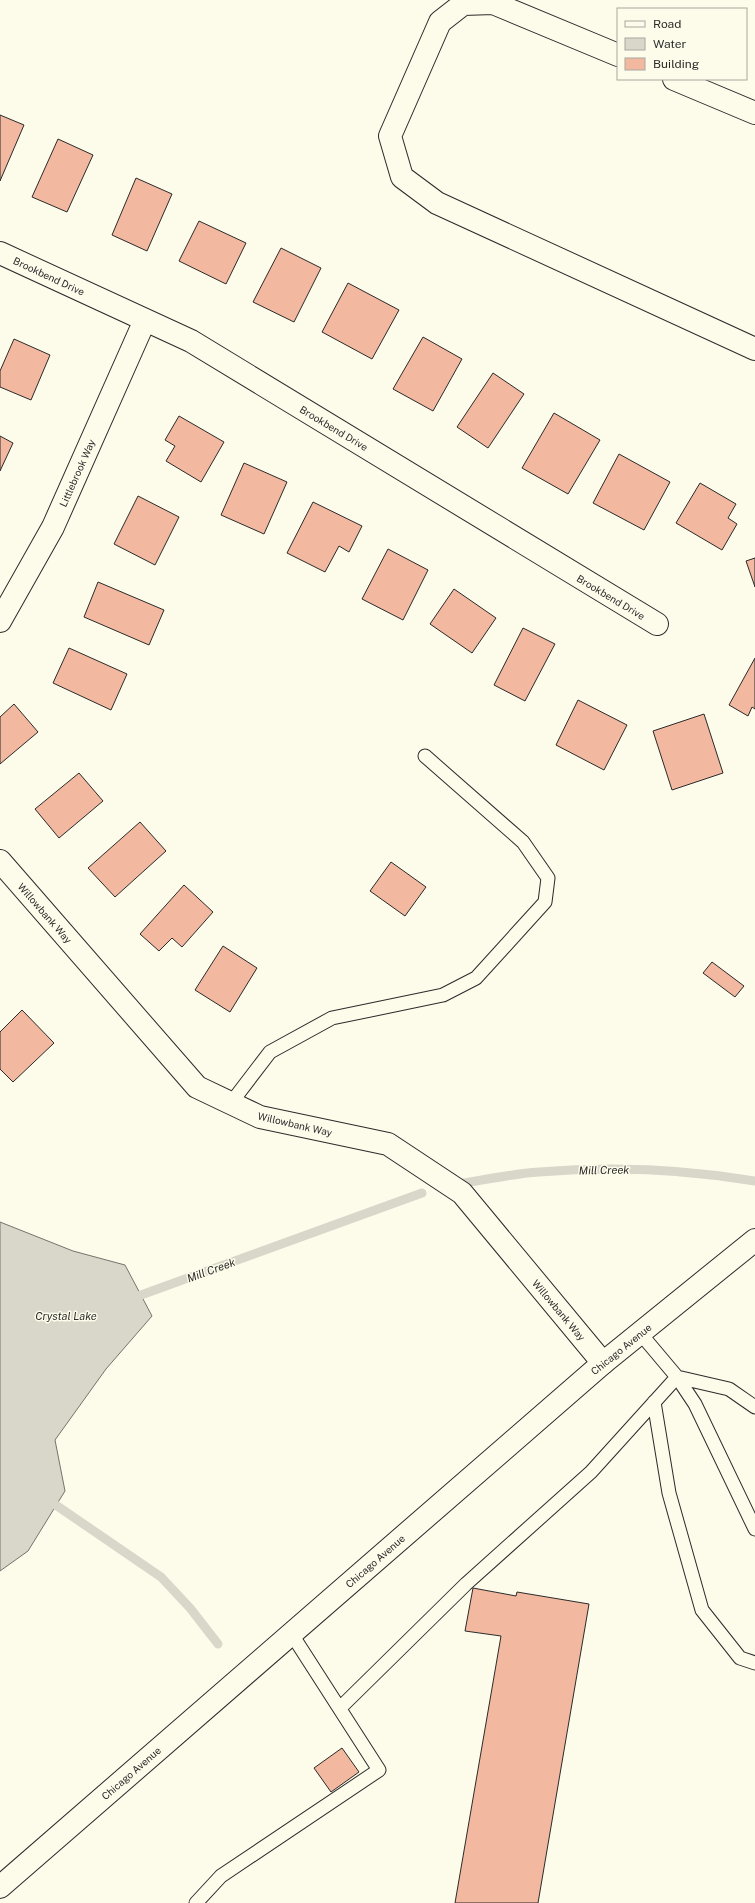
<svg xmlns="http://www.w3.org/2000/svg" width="755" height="1903" font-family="'Public Sans',sans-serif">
<rect width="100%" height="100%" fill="#fdfbea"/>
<path fill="#d8d7c9" stroke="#74746e" d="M0 1222 73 1251 125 1265 152 1316 106 1369 55 1440 65 1491 28 1551 0 1571Z"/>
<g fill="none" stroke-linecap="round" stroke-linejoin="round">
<path stroke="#d8d7c9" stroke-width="9" d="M454 1185C482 1180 511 1174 539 1172 611 1166 684 1169 755 1181
M130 1299 422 1193
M47 1499 161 1577 190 1608 218 1644"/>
</g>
<path fill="#f2b8a0" stroke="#2b2b2b" d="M0 115 24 125 0 181Z
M58 139 93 155 67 212 32 197Z
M136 178 172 194 147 251 112 235Z
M199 221 246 243 226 284 179 261Z
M281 248 321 268 294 322 253 302Z
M348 283 399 310 372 359 322 332Z
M423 337 462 359 433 411 393 389Z
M14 339 50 355 31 400 0 387V371Z
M493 373 524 394 488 448 457 427Z
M554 413 600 440 568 494 522 468Z
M179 416 224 442 201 482 166 461 175 446 165 440Z
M0 436 13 443 0 471Z
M619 454 670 482 644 530 593 503Z
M244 463 287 482 264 534 221 515Z
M700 483 736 504 728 518 737 524 722 550 676 523Z
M138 496 179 517 155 565 114 544Z
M313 502 362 526 349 552 339 546 325 572 287 553Z
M388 549 428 570 403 620 362 599Z
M755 558V587L746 561Z
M98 582 164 610 149 645 84 617Z
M454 589 496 618 472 653 430 624Z
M523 628 555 644 525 701 494 685Z
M69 648 127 674 111 710 53 683Z
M755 658V709L752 707 748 716 729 705Z
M578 700 627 725 604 770 556 745Z
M14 704 38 732 0 764V717Z
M704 714 723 773 672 790 653 731Z
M79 773 103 801 59 838 35 809Z
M140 822 166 851 115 897 88 868Z
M391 862 426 887 405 916 370 891Z
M184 885 213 912 182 947 172 938 159 951 140 934Z
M223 946 257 968 230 1012 195 990Z
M712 962 744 986 735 997 703 973Z
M22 1010 54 1043 13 1082 0 1069V1032Z
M473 1588 516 1596 517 1592 589 1604 538 1903H455L501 1636 465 1631Z
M342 1748 359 1772 331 1792 314 1768Z"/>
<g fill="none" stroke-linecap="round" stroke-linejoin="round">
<g stroke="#2b2b2b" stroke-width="15">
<path id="lane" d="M231 1103 270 1052 332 1018 443 995 476 978 545 902 548 878 523 842 425 756
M677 1377 695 1404 755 1529
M677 1377 729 1389 755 1407
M654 1402 669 1493 702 1610 740 1658 755 1663
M340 1708 466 1584 591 1472 677 1377 640 1333
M196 1903 221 1876 379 1770 291 1633"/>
</g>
<g stroke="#2b2b2b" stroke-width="24">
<path id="street" d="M618 55 493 3 463 4 440 22 390 136 402 177 437 203 755 349
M674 79 755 113
M0 253 191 341 657 624
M0 621 53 527 145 320
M0 861 197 1087 260 1117 388 1144 462 1193 603 1363"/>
</g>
<g stroke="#2b2b2b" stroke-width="24">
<path id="secondary" d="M0 1887 603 1363 755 1240"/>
</g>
<use href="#lane" stroke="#fdfbea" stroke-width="13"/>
<use href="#street" stroke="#fdfbea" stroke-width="22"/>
<use href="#secondary" stroke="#fdfbea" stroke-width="22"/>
</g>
<g text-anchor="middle" stroke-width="3" stroke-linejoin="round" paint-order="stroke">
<g font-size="10" fill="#2b2b2b" stroke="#fdfbea">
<text transform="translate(49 276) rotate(25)" y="4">Brookbend Drive</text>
<text transform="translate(334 428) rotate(31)" y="4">Brookbend Drive</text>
<text transform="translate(77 473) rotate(-66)" y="4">Littlebrook Way</text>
<text transform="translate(611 597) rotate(31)" y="4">Brookbend Drive</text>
<text transform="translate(45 913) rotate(49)" y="4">Willowbank Way</text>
<text transform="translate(295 1124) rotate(13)" y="4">Willowbank Way</text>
<text transform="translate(559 1310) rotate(50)" y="4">Willowbank Way</text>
<text transform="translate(621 1349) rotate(-39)" y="4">Chicago Avenue</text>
<text transform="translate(375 1561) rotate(-41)" y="4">Chicago Avenue</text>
<text transform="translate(131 1773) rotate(-41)" y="4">Chicago Avenue</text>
</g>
<g font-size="11" font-style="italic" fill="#2b2b2b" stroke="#fdfbea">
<text transform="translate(604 1170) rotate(-1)" y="4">Mill Creek</text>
<text transform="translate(211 1270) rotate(-20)" y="4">Mill Creek</text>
<text x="66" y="1320">Crystal Lake</text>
</g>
</g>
<rect x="617" y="8" width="130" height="72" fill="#fdfbea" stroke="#a9a89e"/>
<rect x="625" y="21" width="20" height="6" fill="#fdfbea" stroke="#a9a89e"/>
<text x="653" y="28" font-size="12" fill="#2b2b2b">Road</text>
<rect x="625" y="38" width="20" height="12" fill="#d8d7c9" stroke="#a9a89e"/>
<text x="653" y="48" font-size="12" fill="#2b2b2b">Water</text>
<rect x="625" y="58" width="20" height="12" fill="#f2b8a0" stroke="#a9a89e"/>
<text x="653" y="68" font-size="12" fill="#2b2b2b">Building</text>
</svg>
